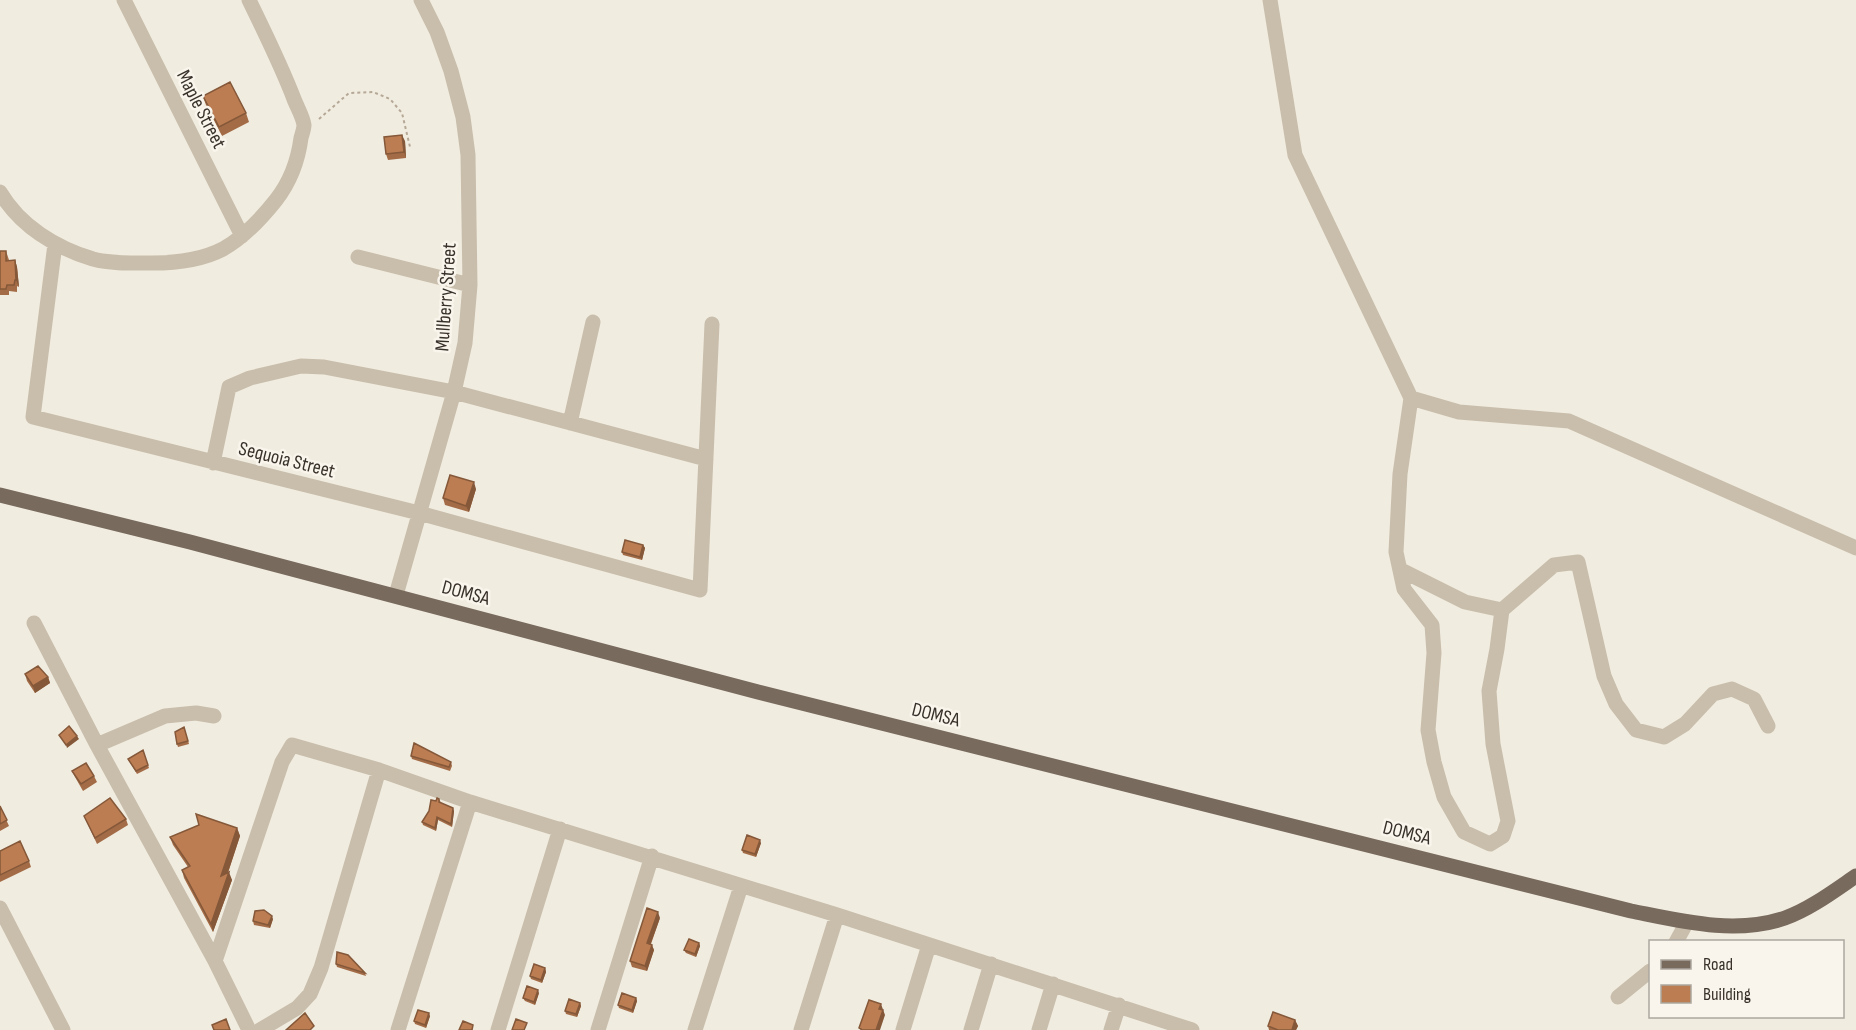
<svg xmlns="http://www.w3.org/2000/svg" width="1856" height="1030" font-family="'Sofia Sans Condensed',sans-serif">
<rect width="100%" height="100%" fill="#f1ece0"/>
<g fill="none" stroke-linecap="round" stroke-linejoin="round">
<path stroke="#b5a896" stroke-width="2" stroke-dasharray="3 3" stroke-linecap="butt" d="M319 119 349 93 373 92 390 99 402 113 410 147"/>
<path stroke="#c9beac" stroke-width="15" d="M124 0 242 236
M1270 0 1295 155 1411 398 1400 474 1396 552 1404 589 1432 625 1434 653 1428 730 1434 762 1444 797 1464 832 1490 844 1503 836 1508 821 1493 744 1489 691 1497 649 1502 610 1554 565 1578 562 1604 676 1616 704 1636 730 1664 737 1685 724 1713 694 1732 689 1754 699 1768 726
M0 192C20 226 56 248 93 259 112 264 133 263 152 263 175 263 202 260 223 249 244 237 261 219 276 200 290 182 298 161 301 138 302 134 304 129 304 125 303 117 297 107 294 99 281 65 265 33 249 0
M55 244 33 417 419 513 700 590 712 324
M358 257 470 285
M1411 398 1459 412 1569 421 1856 548
M570 423 593 322
M213 463 229 387 250 378 301 366 324 367 454 392 706 459
M1401 570 1465 602 1502 610
M396 595 454 392 465 343 470 285 468 155 463 117 451 71 437 32 421 0
M34 623 97 745 215 961 249 1030
M97 745 165 716 196 713 214 716
M0 908 63 1030
M1676 942 1687 922
M215 961 282 762 292 745 379 770 470 802 837 915 1192 1030
M1618 997 1650 971
M260 1030 297 1008 310 994 321 968 379 770
M398 1030 470 802
M498 1030 560 829
M598 1030 652 856
M695 1030 741 886
M801 1030 837 915
M903 1030 929 945
M971 1030 991 964
M1039 1030 1053 984
M1111 1030 1119 1005"/>
<path stroke="#786a5d" stroke-width="15" d="M0 495 190 542 758 692 1631 911C1681 921 1735 935 1785 918 1810 909 1834 891 1856 876"/>
</g>
<path fill="#a36c47" d="M203 96 246 113 249 122 222 136 206 105Z
M405 141 406 158 388 160 386 154Z
M0 251H6L9 260H15L17 267 19 287 17 286V292L9 291V295H0Z
M476 489 469 512 445 505 443 498Z
M643 545 645 548 642 560 623 555 622 552Z
M25 674 48 677 50 683 35 693 27 681Z
M184 727 189 744 178 747 177 744Z
M143 750 149 768 137 774 128 759Z
M411 756 451 762 452 766 450 771 412 759Z
M72 771 94 776 97 782 83 791 75 777Z
M439 799 441 803 454 811 452 827 438 820 436 831 423 825 422 822 436 801Z
M0 806 9 826 0 831Z
M84 816 126 819 128 825 97 844Z
M237 828 240 836 228 873 232 880 213 932 184 878 182 870 188 867 173 845 170 837Z
M761 843 756 857 743 853 742 850Z
M0 851 29 861 31 867 0 882Z
M660 918 651 944 654 950 647 971 632 967 630 961Z
M273 919 270 928 254 925 253 921Z
M699 943 700 946 696 957 686 953 684 950Z
M336 964 365 973 366 976 337 967Z
M545 968 546 972 542 983 531 979 530 976Z
M539 993 535 1005 525 1001 523 998Z
M636 998 637 1001 633 1013 619 1008 618 1005Z
M580 1003 581 1006 577 1017 566 1014 565 1011Z
M430 1016 426 1028 415 1024 414 1021Z
M1295 1020 1298 1026 1296 1030H1269L1268 1026Z"/>
<path fill="#845839" d="M402 135 405 141 406 158 404 152Z
M15 260 17 267 19 287 16 280Z
M474 482 476 489 469 512 466 506Z
M643 545 645 548 642 560 640 557Z
M48 677 50 683 35 693 33 686Z
M77 736 79 739 67 748 66 745Z
M453 808 454 811 452 827 451 824Z
M437 817 438 820 436 831 435 828Z
M237 828 240 836 224 884 221 876Z
M760 840 761 843 756 857 755 854Z
M229 872 232 880 213 932 211 924Z
M658 912 660 918 649 948 647 943Z
M272 916 273 919 270 928 268 925Z
M699 943 700 946 696 957 695 954Z
M652 945 654 950 647 971 645 966Z
M545 968 546 972 542 983 541 980Z
M538 990 539 993 535 1005 534 1002Z
M636 998 637 1001 633 1013 632 1010Z
M580 1003 581 1006 577 1017 576 1014Z
M881 1004 885 1015 880 1030H876L879 1009Z
M429 1013 430 1016 426 1028 425 1025Z
M1295 1020 1298 1026 1296 1030H1292Z"/>
<path fill="#bd7d52" stroke="#845839" stroke-width="1.5" d="M230 82 246 113 219 127 203 96Z
M402 135 404 152 386 154 384 137Z
M0 251H6V261L15 260 16 280H15L14 285H7L6 289H0Z
M450 475 474 482 466 506 443 498Z
M625 540 643 545 640 557 622 552Z
M38 666 48 677 33 686 25 674Z
M69 726 77 736 66 745 59 735Z
M184 727 188 741 177 744 175 732Z
M414 743 451 762 449 767 411 756Z
M143 750 148 765 136 771 128 759Z
M86 763 94 776 81 784 72 771Z
M110 798 126 819 95 838 84 816Z
M437 798 439 799V802L453 808 451 824 437 817 435 828 422 822 429 811 431 800 436 801Z
M0 806 7 820 0 824Z
M196 814 237 828 221 876 229 872 211 924 182 870 190 866 170 837 199 825Z
M747 835 760 840 755 854 742 850Z
M20 841 29 861 0 875V851Z
M647 908 658 912 647 943 652 945 645 966 630 961Z
M264 910 272 916 268 925 253 921 255 911Z
M689 939 699 943 695 954 684 950Z
M337 952 348 955 365 973 336 964Z
M534 964 545 968 541 980 530 976Z
M527 986 538 990 534 1002 523 998Z
M622 993 636 998 632 1010 618 1005Z
M569 999 580 1003 576 1014 565 1011Z
M869 1000 881 1004 879 1009 883 1010 876 1030H861V1029L859 1028Z
M418 1010 429 1013 425 1025 414 1021Z
M1273 1012 1295 1020 1292 1030H1278L1268 1026Z
M305 1013 314 1026 310 1030H286Z
M226 1019 230 1030H214L212 1025Z
M516 1019 527 1023 524 1030H512Z
M463 1021 473 1025 472 1030H459Z"/>
<g text-anchor="middle" stroke-width="5" stroke-linejoin="round" paint-order="stroke">
<g font-size="20" fill="#38312b" stroke="#f9f5ec">
<text transform="translate(202 109) rotate(63)" y="7">Maple Street</text>
<text transform="translate(445 297) rotate(-86)" y="7">Mullberry Street</text>
<text transform="translate(287 459) rotate(14)" y="7">Sequoia Street</text>
<text transform="translate(466 592) rotate(15)" y="7">DOMSA</text>
<text transform="translate(936 714) rotate(14)" y="7">DOMSA</text>
<text transform="translate(1407 832) rotate(14)" y="7">DOMSA</text>
</g>
</g>
<rect x="1649" y="940" width="195" height="78" fill="#f9f5ec" stroke="#aca79f" stroke-width="1.5"/>
<rect x="1661" y="960" width="30" height="9" fill="#786a5d" stroke="#aca79f" stroke-width="1.5"/>
<text x="1703" y="970" font-size="18" fill="#38312b">Road</text>
<rect x="1661" y="985" width="30" height="18" fill="#bd7d52" stroke="#aca79f" stroke-width="1.5"/>
<text x="1703" y="1000" font-size="18" fill="#38312b">Building</text>
</svg>
